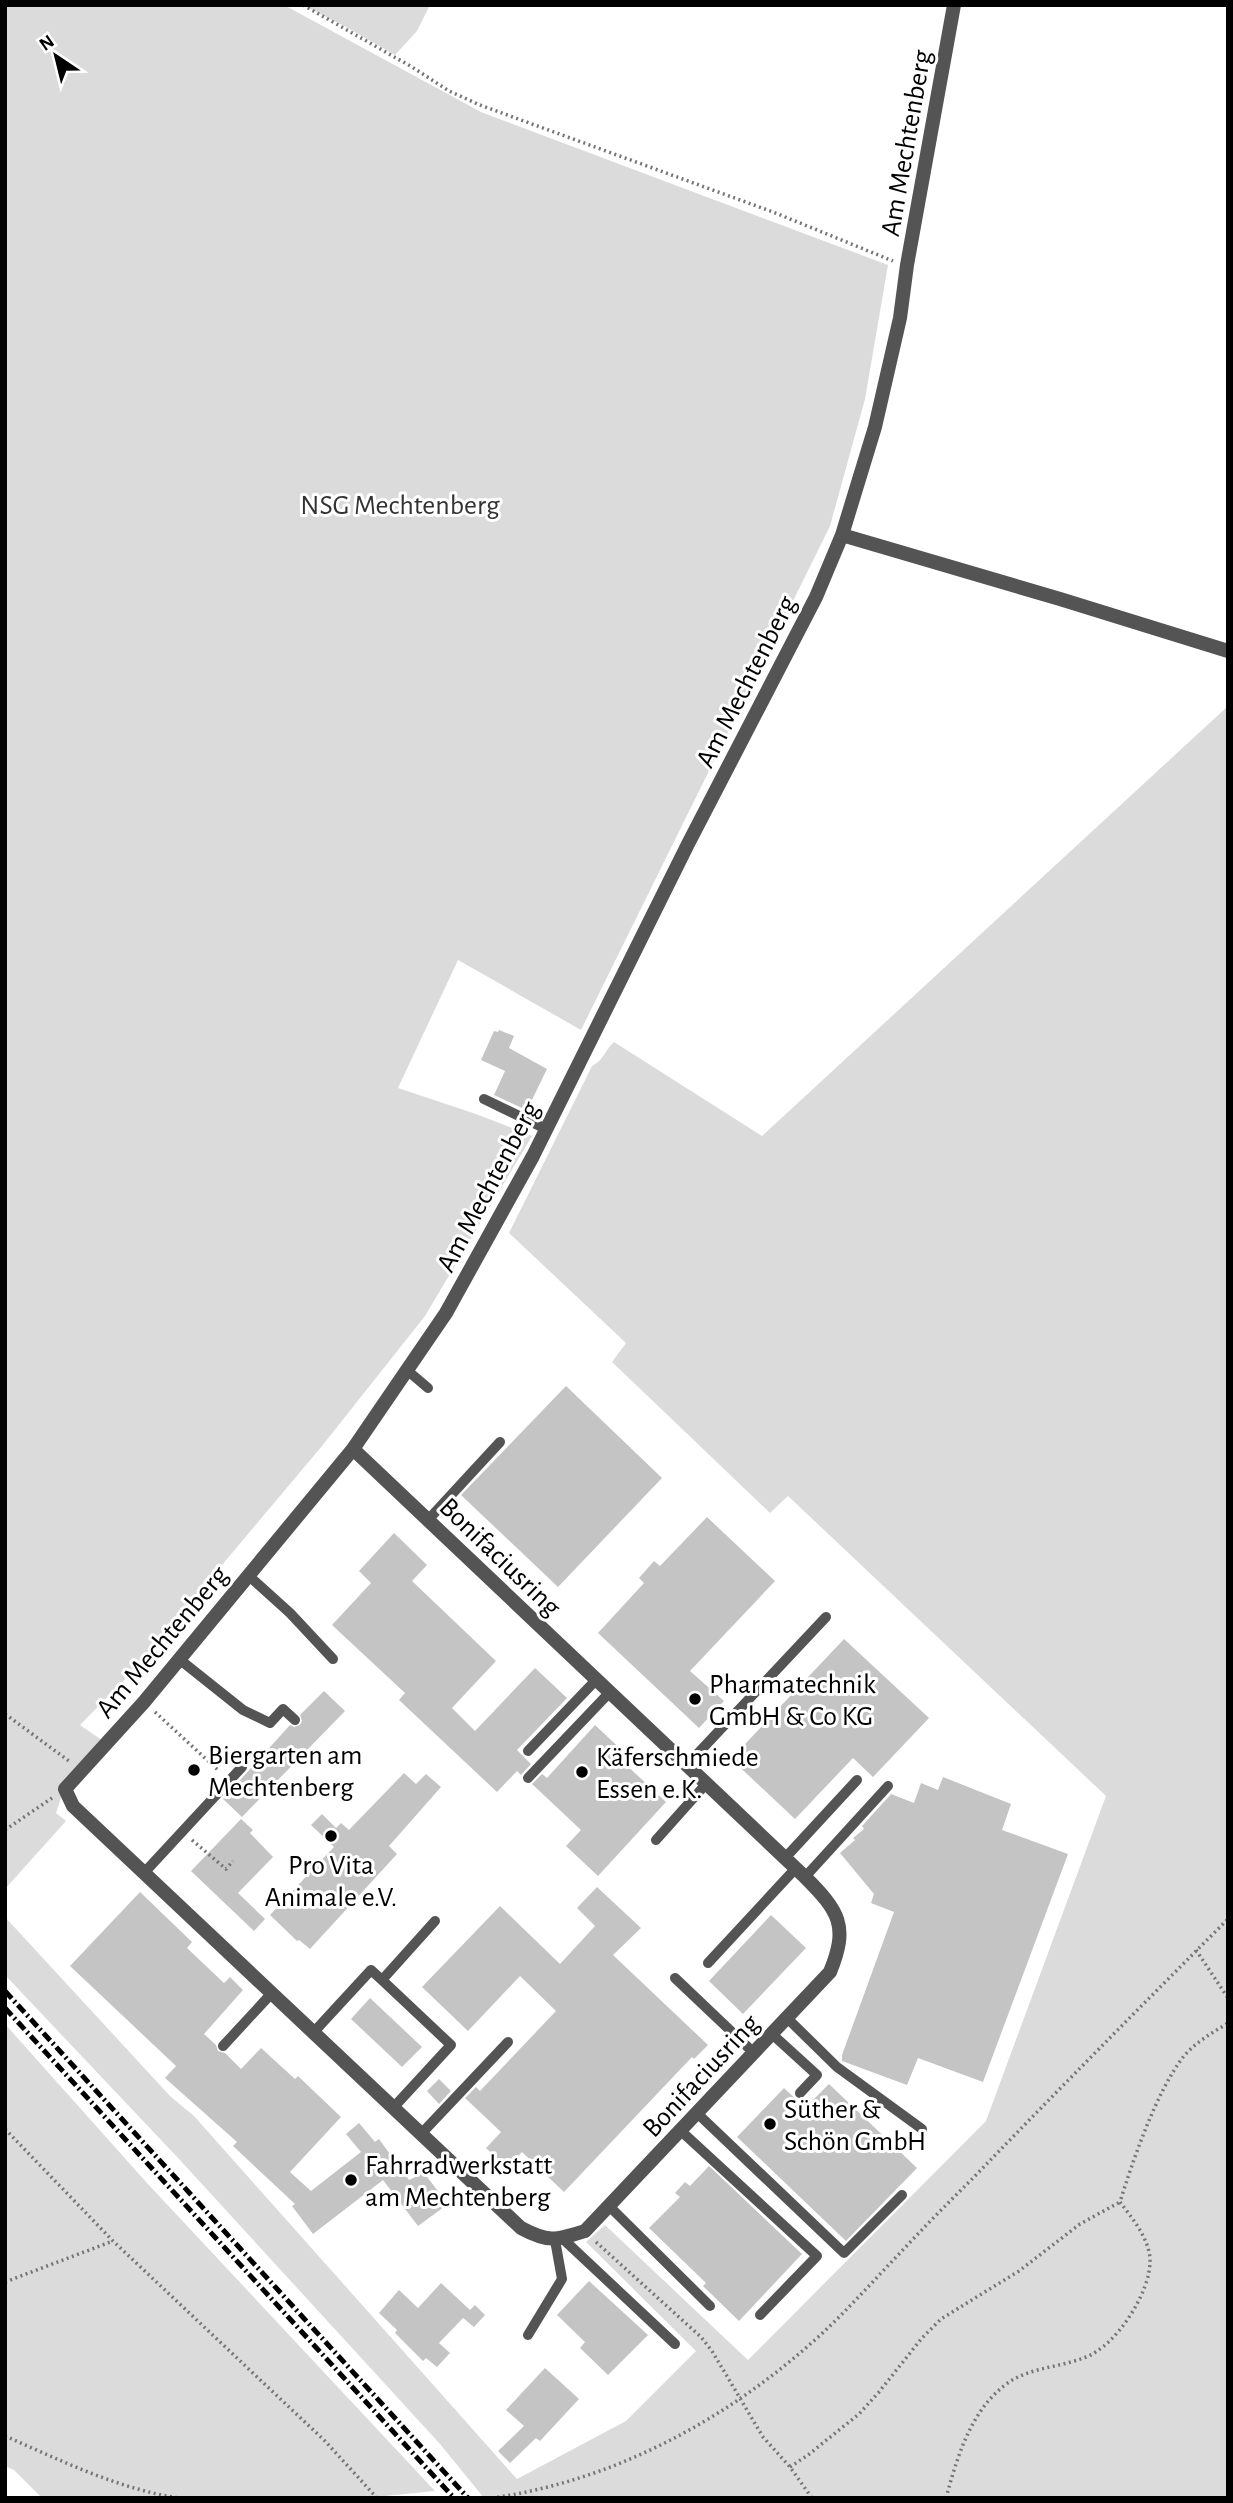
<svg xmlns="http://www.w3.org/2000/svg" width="1233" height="2503" font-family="'Alegreya Sans',sans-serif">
<rect width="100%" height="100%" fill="#fff"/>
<path fill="#dbdbdb" d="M5 5H284L481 112 888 265 865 399 830 526 581 1030 458 960 398 1088 476 1114 532 1136 425 1316 322 1446 132 1672 80 1725 106 1743 64 1789 56 1813 66 1821 5 1889Z
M303 5H430L417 31 395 55 346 27Z
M1228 706V2498H484L440 2444 179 2159 5 1975V1917L170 2096 194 2116 517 2479 626 2421 696 2351 586 2242 605 2225 748 2360 986 2121 1106 1796 788 1496 770 1513 612 1362 626 1343 509 1233 592 1066C603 1061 605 1050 614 1042L762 1136Z
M5 2024 147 2183 435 2491 365 2498H42L14 2470 5 2466Z"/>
<path fill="#c4c4c4" d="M499 1030 514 1036 509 1048 547 1069 529 1106 522 1108 494 1095 505 1071 481 1060 494 1031 498 1032Z
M566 1386 662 1478 558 1587 461 1495Z
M707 1517 775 1581 690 1671 724 1701 699 1728 598 1633 644 1583 639 1578 654 1561 660 1566Z
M394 1533 427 1565 412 1581 496 1661 452 1708 475 1731 535 1668 567 1698 517 1750 531 1764 521 1775 517 1771 497 1792 399 1700 405 1693 332 1625 371 1583 359 1571Z
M844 1639 929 1718 873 1777 853 1758 795 1819 731 1759Z
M324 1691 345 1711 242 1817 223 1799 290 1725 294 1727 300 1725 302 1721 300 1715Z
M595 1725 627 1755 622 1761 666 1802 598 1876 566 1846 581 1830 532 1784 542 1774 547 1778Z
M404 1773 416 1784 426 1774 441 1787 389 1846 397 1854 310 1949 299 1940 297 1941 270 1915 334 1847 311 1825 322 1814 336 1828 341 1823 349 1830Z
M943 1777 1011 1804 1002 1830 1068 1854 983 2082 918 2058 907 2085 842 2061V2055L894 1912 871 1903 874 1894 840 1853 855 1840 853 1838 864 1829 862 1826 891 1794 914 1803 921 1783 938 1790Z
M241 1819 253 1830 250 1833 273 1857 238 1893 265 1919 254 1931 191 1871Z
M597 1887 641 1928 613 1955 708 2045 694 2059 692 2057 564 2192 522 2152 507 2168 486 2148 501 2132 465 2098 476 2087 480 2091 556 2011 520 1976 468 2031 422 1987 500 1906 560 1964 595 1926 577 1908Z
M140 1892 192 1942 187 1948 224 1983 230 1977 243 1990 204 2034 216 2045 218 2051 225 2053 241 2069 261 2048 295 2079 298 2076 341 2117 290 2172 311 2191 361 2152 346 2134 359 2123 375 2142 379 2139 409 2180 424 2173 448 2204 418 2226 383 2180 313 2234 292 2206 295 2204 233 2146 237 2142 165 2078 176 2066 70 1966Z
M771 1915 806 1948 743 2014 709 1981Z
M370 1998 422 2047 402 2067 351 2019Z
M439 2079 451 2091 439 2104 427 2091Z
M829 2084 917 2168 846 2241 737 2137 784 2088 805 2108Z
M709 2166 802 2254 739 2321 703 2286 706 2283 649 2228 680 2197 675 2193 685 2182 690 2186Z
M589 2281 648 2335 608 2375 580 2348 585 2342 557 2315Z
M441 2283 470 2310 475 2305 485 2315 474 2327 463 2318 439 2343 450 2353 437 2367 426 2358 423 2361 395 2333 397 2330 379 2313 399 2290 418 2308Z
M545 2368 579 2399 540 2441 536 2438 510 2463 498 2451 524 2426 506 2410Z"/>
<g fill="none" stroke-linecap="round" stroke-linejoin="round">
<path stroke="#767676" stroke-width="3.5" stroke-dasharray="2 3.5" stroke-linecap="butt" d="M303 5 412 67 449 91 480 105 773 212 893 261
M155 1712 219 1771
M5 1714 69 1761
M5 1830 52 1798
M192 1840 226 1869 233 1861
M1196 1950 1228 1998
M5 2129 113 2241 325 2441 377 2498
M596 2242 701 2337 712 2351 763 2437 790 2467 812 2498
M5 2282 113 2241
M5 2436C60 2460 118 2489 179 2498
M790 2467 808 2455 859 2414 879 2392 922 2338 941 2319 1019 2271 1080 2224 1120 2202
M492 2498C613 2481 726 2420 816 2339 846 2312 873 2281 901 2252 925 2226 950 2201 975 2176 1058 2090 1143 2004 1228 1919
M946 2498C957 2458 970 2412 1005 2385 1028 2367 1059 2368 1086 2357 1116 2346 1152 2291 1150 2258 1148 2237 1132 2218 1120 2202 1133 2160 1157 2090 1184 2056 1196 2042 1212 2033 1228 2023"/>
<path stroke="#545454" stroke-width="10" d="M484 1099 546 1129
M408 1371 428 1388
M428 1520 500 1442
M249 1576 290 1613 333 1659
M179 1659 243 1710 270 1723 283 1709 295 1720
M528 1751 596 1680
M687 1765 826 1617
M528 1778 610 1692
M656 1840 706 1784
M785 1858 857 1780
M143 1874 242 1767
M805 1877 888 1786
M708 1963 796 1868
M675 1978 754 2053
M382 1980 435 1921
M787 2018 837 2067 922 2129
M313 2033 371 1970 382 1980 451 2045 393 2108
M772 2034 817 2075 800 2093
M223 2046 271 1994
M698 2114 844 2253 902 2195
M681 2131 817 2256 760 2315
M421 2134 508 2042
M609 2206 710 2306
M562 2238 675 2344
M528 2335 562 2279 555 2240"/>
<path stroke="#545454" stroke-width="14" d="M842 535 1060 599 1228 651
M353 1449 805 1877C839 1911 849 1926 830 1972L585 2231C556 2240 549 2243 521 2228L73 1806 65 1789 144 1702 353 1449 446 1313 533 1156 688 844 816 597 842 535 875 427 900 318 907 265 954 5"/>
<path stroke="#000" stroke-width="5" stroke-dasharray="10 3.5 2 3.5" stroke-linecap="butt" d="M5 1991 468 2498
M5 2008 454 2498"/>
</g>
<g fill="#000" stroke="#fff" stroke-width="2.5">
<circle cx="695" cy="1699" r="7"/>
<circle cx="194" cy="1770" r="7"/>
<circle cx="582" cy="1772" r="7"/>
<circle cx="331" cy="1836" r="7"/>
<circle cx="770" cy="2124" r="7"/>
<circle cx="351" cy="2180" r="7"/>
</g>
<g text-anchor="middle" stroke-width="6" stroke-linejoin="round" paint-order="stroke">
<g font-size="28" fill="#000" stroke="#fff">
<text transform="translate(905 143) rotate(-80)" y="10">Am Mechtenberg</text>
<text transform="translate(745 681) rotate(-63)" y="10">Am Mechtenberg</text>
<text transform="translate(487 1186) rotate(-62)" y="10">Am Mechtenberg</text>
<text transform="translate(501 1556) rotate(44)" y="10">Bonifaciusring</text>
<text transform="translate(161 1641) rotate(-50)" y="10">Am Mechtenberg</text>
<text transform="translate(700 2075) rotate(-47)" y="10">Bonifaciusring</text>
</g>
<g font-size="28" fill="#323232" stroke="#fff">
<text x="400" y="514">NSG Mechtenberg</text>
</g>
<g font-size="28" fill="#000" stroke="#fff" text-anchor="start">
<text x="709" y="1693">Pharmatechnik<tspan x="709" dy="32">GmbH &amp; Co KG</tspan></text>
<text x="208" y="1764">Biergarten am<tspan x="208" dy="32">Mechtenberg</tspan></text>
<text x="596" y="1766">Käferschmiede<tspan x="596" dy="32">Essen e.K.</tspan></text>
<text x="331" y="1874" text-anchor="middle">Pro Vita<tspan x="331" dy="32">Animale e.V.</tspan></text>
<text x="784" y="2118">Süther &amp;<tspan x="784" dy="32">Schön GmbH</tspan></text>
<text x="365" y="2174">Fahrradwerkstatt<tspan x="365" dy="32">am Mechtenberg</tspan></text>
</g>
</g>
<rect width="1233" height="2503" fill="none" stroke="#000000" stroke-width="14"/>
<g transform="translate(56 56) rotate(325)" stroke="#ffffff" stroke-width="5" paint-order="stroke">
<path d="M0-5L12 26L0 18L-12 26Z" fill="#000000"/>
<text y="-10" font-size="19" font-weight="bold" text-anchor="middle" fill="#000000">N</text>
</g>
</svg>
